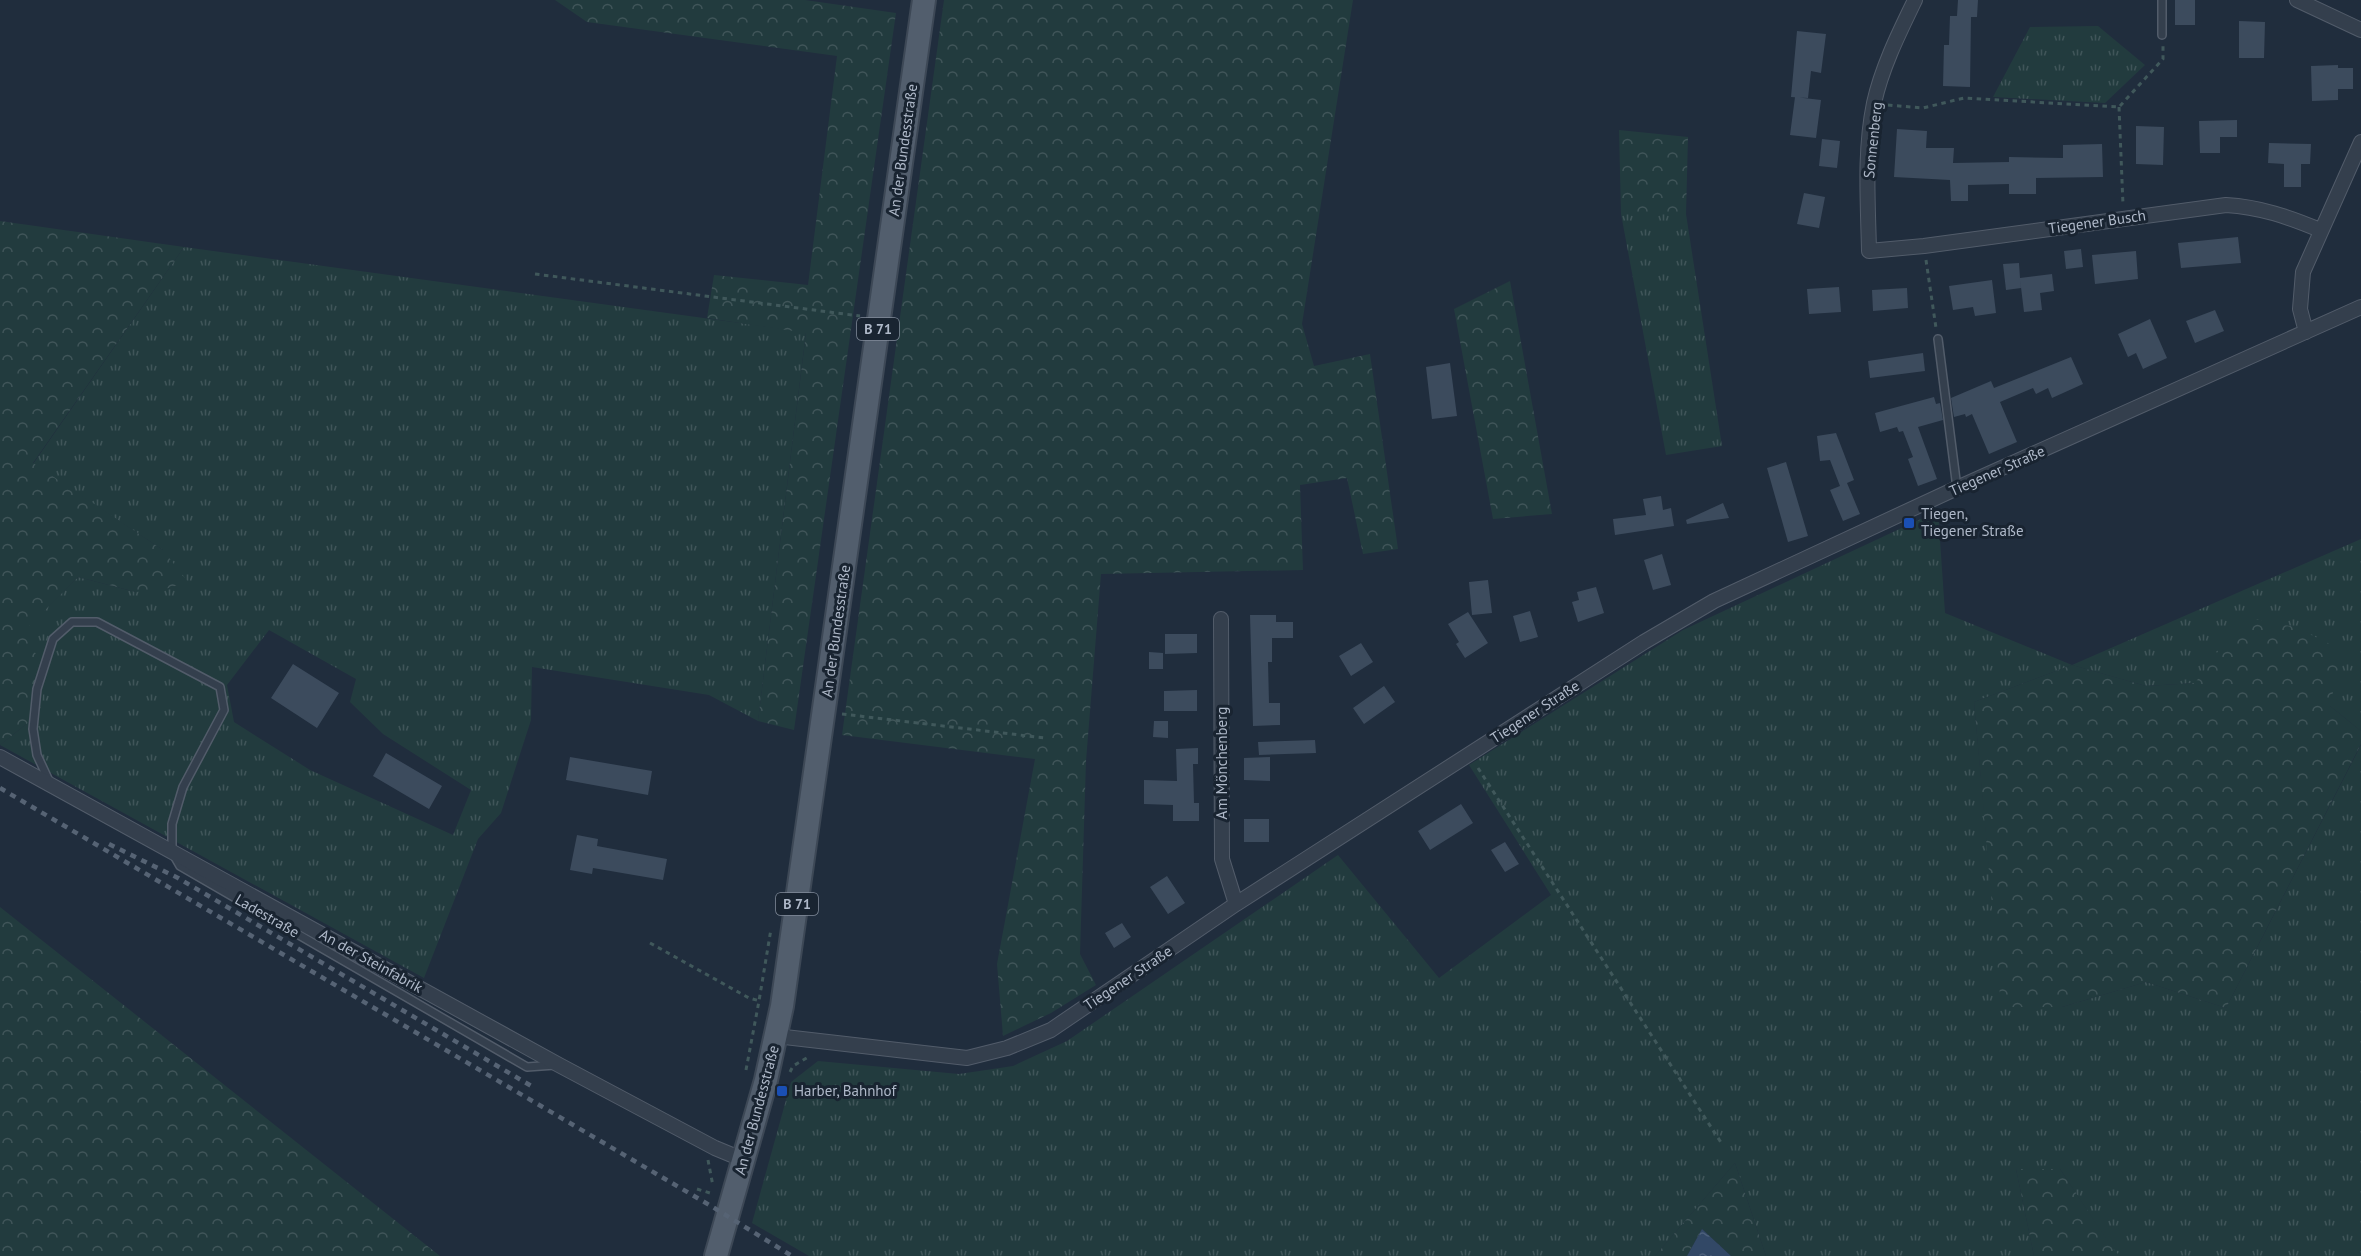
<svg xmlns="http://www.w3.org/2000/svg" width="2361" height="1256" font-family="'PT Sans',sans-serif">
<defs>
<pattern id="grass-tufts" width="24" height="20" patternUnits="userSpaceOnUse" patternTransform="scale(1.5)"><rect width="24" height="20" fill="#223b3e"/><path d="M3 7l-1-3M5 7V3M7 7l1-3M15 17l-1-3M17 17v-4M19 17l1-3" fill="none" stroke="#405559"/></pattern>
<pattern id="forest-crowns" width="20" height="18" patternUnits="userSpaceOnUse" patternTransform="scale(1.5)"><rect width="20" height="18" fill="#223b3e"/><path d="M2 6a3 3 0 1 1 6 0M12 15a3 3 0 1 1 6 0" fill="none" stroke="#405559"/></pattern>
<pattern id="water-ripples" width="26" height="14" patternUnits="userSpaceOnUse" patternTransform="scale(1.5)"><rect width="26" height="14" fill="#324866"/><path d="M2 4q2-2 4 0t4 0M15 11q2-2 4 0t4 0" fill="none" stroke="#4d607b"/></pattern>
</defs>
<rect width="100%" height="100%" fill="#202d3d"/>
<path fill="url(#grass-tufts)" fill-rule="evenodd" d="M2098 26 2145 65 2105 103 1993 97 2030 27Z
M1621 214H1686L1722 446 1666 455Z
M184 247 806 332 758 721 709 695 532 667 531 720 501 813 478 839 424 978 0 745 39 714 21 633 78 577 136 592 163 550 33 464ZM269 630 356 679 350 702 383 734 471 790 453 835 310 770 234 722 227 685Z
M1938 511 1945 613 2072 665 2361 539V731L2330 706 2195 683 2146 686 2072 665 1974 702 2002 1007H2062L2146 982 2226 1008 2361 745V1256H2120L2114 1251 2060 1169H2016L2034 1256H1766L1735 1163 1655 1256H809L752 1223 791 1082 818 1061 959 1074 1013 1066 1067 1041 1338 855 1439 978 1551 895 1469 765 1683 630Z"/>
<path fill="url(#forest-crowns)" d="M555 0H805L896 13 794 730 758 721 806 333 707 318 714 275 808 285 837 56 587 22Z
M944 0H1353L1302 324 1314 366 1370 354 1398 549 1363 554 1347 478 1300 485 1303 570 1101 574 1086 761 1080 954 1096 985 1051 1013 1003 1036 997 964 1035 759 842 735Z
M1619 130 1688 137 1686 214H1621Z
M0 221 184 247 33 463 163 550 188 582 165 589 136 592 78 577 22 633 48 672 39 714 0 745Z
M1510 281 1552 514 1493 519 1454 309Z
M2243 617 2295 627 2342 650 2330 706 2361 731V744L2226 1008 2146 982 2062 1007H2001L1974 702 2072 665 2146 686 2195 683Z
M0 907 440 1256H0Z
M1735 1163 1766 1256H1731L1702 1229 1687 1256H1655Z
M2016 1169H2060L2114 1250 2120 1256H2034Z"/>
<path fill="url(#water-ripples)" d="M1702 1229 1731 1256H1687Z"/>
<path fill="#3c4b5d" d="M1958 0H1978L1977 17H1971L1970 87 1943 86 1944 45H1949L1950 16H1957Z
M2175 0H2195V25H2175Z
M2239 21 2265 22 2264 58H2239Z
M1797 31 1826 34 1821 73 1811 71 1808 98 1791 97Z
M2338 65V68H2353V89H2338V100L2312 101 2311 66Z
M1795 97 1821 100 1816 138 1790 135Z
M2237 120V137H2220V153H2200L2199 121Z
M2136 126 2164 127 2163 165 2136 164Z
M1897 129 1927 131 1926 148H1954L1953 163 2009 162V157L2063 158V145L2102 144 2103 177 2036 178V194H2009V184L1968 185V201H1951L1950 180 1894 177Z
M1822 139 1840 141 1837 168 1819 166Z
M2269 143 2311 144 2310 164H2301V187H2284V164L2268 163Z
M1804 193 1825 197 1819 228 1797 224Z
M2238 237 2241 263 2181 268 2178 243Z
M2081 249 2083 267 2066 269 2064 251Z
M2136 251 2138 279 2095 284 2092 255Z
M2019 263 2020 278 2052 274 2054 291 2040 293 2042 310 2024 312 2020 279 2021 288 2006 290 2003 264Z
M1992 280 1996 313 1975 316 1973 307 1953 310 1949 286Z
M1839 287 1841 312 1809 314 1807 289Z
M1907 288 1908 308 1873 311 1872 290Z
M2215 310 2224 331 2195 343 2186 321Z
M2150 319 2167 358 2143 369 2136 353 2128 357 2118 334Z
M1923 353 1925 371 1870 378 1868 361Z
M2071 357 2083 384 2052 398 2048 388 2036 394 2033 388 2000 402 2017 442 1989 454 1972 414 1966 417 1965 414 1954 417 1951 398 1991 381 1994 388Z
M1450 363 1457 416 1432 419 1426 367Z
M1934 397 1936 404 1940 403 1943 420 1918 427 1937 479 1918 486 1908 459 1913 457 1903 431 1899 432 1897 427 1880 432 1875 413Z
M1836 433 1854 480 1847 483 1860 514 1843 521 1830 490 1840 486 1830 460 1820 461 1817 436Z
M1786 462 1808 536 1788 542 1767 468Z
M1661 496 1663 510 1671 508 1674 526 1615 535 1613 519 1646 515 1643 499Z
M1723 503 1729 518 1687 524 1686 520Z
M1662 554 1671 585 1653 590 1644 560Z
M1488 580 1492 613 1472 615 1469 582Z
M1596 587 1604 613 1578 622 1572 602 1579 600 1577 592Z
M1530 611 1538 637 1520 642 1513 616Z
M1468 612 1488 643 1465 658 1456 644 1459 642 1448 624Z
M1250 615H1276V622H1293V638H1272V662H1268L1269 703H1280V725L1253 726Z
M1165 634H1197V653L1165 654Z
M1361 643 1373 662 1351 676 1339 656Z
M1149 652 1163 653V669H1149Z
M293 664 339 693 317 728 271 698Z
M1384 686 1395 702 1364 724 1353 708Z
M1197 690V711H1164V691Z
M1154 721H1168V738L1153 737Z
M1315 740 1316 753 1259 755 1258 742Z
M1198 748V764H1193L1194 803H1199V821H1173V805L1144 804V780L1177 781 1176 749Z
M386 753 442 786 429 809 373 776Z
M570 757 652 771 648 795 566 780Z
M1270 757V781L1244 780V758Z
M1461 804 1473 823 1430 850 1418 831Z
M1244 819H1269V842H1244Z
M577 835 598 839 597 846 667 859 663 880 593 868 592 874 570 870Z
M1505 842 1519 864 1505 872 1491 850Z
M1167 876 1185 903 1168 914 1150 887Z
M1122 923 1131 937 1114 948 1105 933Z"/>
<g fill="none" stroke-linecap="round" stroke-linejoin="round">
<g stroke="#525c6a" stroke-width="10">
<path id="lane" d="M2162 0V35
M1938 339 1957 488
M50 783 37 755 33 729 37 689 53 639 72 622H97L220 687 224 710 183 787 172 824V852L180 866 527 1067 555 1065"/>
</g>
<g stroke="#525c6a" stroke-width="16">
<path id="street" d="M1915 0C1899 33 1882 67 1874 103 1864 152 1868 202 1869 251L1924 246 2226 205C2260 207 2289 217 2320 230
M2297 0 2361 30
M2306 332 2300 309 2303 272 2361 142
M1221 619 1222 859 1236 904
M0 757 559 1065 715 1148 744 1160
M776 1036 967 1058 1007 1048 1051 1030 1236 904 1644 642 1714 601 1957 488 2361 307"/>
</g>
<g stroke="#3d4856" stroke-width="26">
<path id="primary" d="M716 1256 766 1080 782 1006 924 0"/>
</g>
<path stroke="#40585b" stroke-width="3" stroke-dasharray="4.5 4.5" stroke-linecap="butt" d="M1888 105 1923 108 1964 98 2119 107 2163 59V45
M2119 107 2123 205
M1926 260 1936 328
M535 274 860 316
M842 714 1045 738
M1478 768 1722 1144
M650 943 749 998 760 1001
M746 1070 759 1001 771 929
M790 1072 793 1066 810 1056
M708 1160 713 1186
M697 1189 713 1194"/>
<use href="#lane" stroke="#343f4d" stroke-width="7"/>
<use href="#street" stroke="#343f4d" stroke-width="14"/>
<use href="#primary" stroke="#525e6d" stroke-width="22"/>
<path stroke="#566374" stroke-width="4.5" stroke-dasharray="6 6" stroke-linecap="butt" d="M0 788 711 1206 792 1256
M109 844 178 878 533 1087"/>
</g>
<g fill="#1a4fb4" stroke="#192431" stroke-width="2">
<rect x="1903" y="517" width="12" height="12" rx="3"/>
<rect x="776" y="1085" width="12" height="12" rx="3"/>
</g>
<g text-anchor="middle" stroke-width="6" stroke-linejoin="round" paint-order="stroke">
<g fill="#192431" stroke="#828c9b" stroke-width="1.5">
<rect x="857" y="318" width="42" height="22" rx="4.5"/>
<rect x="776" y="893" width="42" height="22" rx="4.5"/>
</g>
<g font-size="14" font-weight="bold" fill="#afb9c9">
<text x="878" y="334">B 71</text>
<text x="797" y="909">B 71</text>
</g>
<g font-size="15" fill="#afb9c9" stroke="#192431">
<text transform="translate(1873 140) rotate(-84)" y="5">Sonnenberg</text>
<text transform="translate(903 150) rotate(-82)" y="5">An der Bundesstraße</text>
<text transform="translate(2097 222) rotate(-8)" y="5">Tiegener Busch</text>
<text transform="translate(1997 471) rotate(-24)" y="5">Tiegener Straße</text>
<text transform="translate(836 631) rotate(-82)" y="5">An der Bundesstraße</text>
<text transform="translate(1535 712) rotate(-33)" y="5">Tiegener Straße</text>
<text transform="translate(1222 763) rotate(-90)" y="5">Am Mönchenberg</text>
<text transform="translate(267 916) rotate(30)" y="5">Ladestraße</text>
<text transform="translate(371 961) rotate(29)" y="5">An der Steinfabrik</text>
<text transform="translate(1128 978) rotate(-34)" y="5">Tiegener Straße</text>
<text transform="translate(757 1110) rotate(-75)" y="5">An der Bundesstraße</text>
</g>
<g font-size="15" fill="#afb9c9" stroke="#192431" text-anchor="start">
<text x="1921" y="519">Tiegen,<tspan x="1921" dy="17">Tiegener Straße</tspan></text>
<text x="794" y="1096">Harber, Bahnhof</text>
</g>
</g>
</svg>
